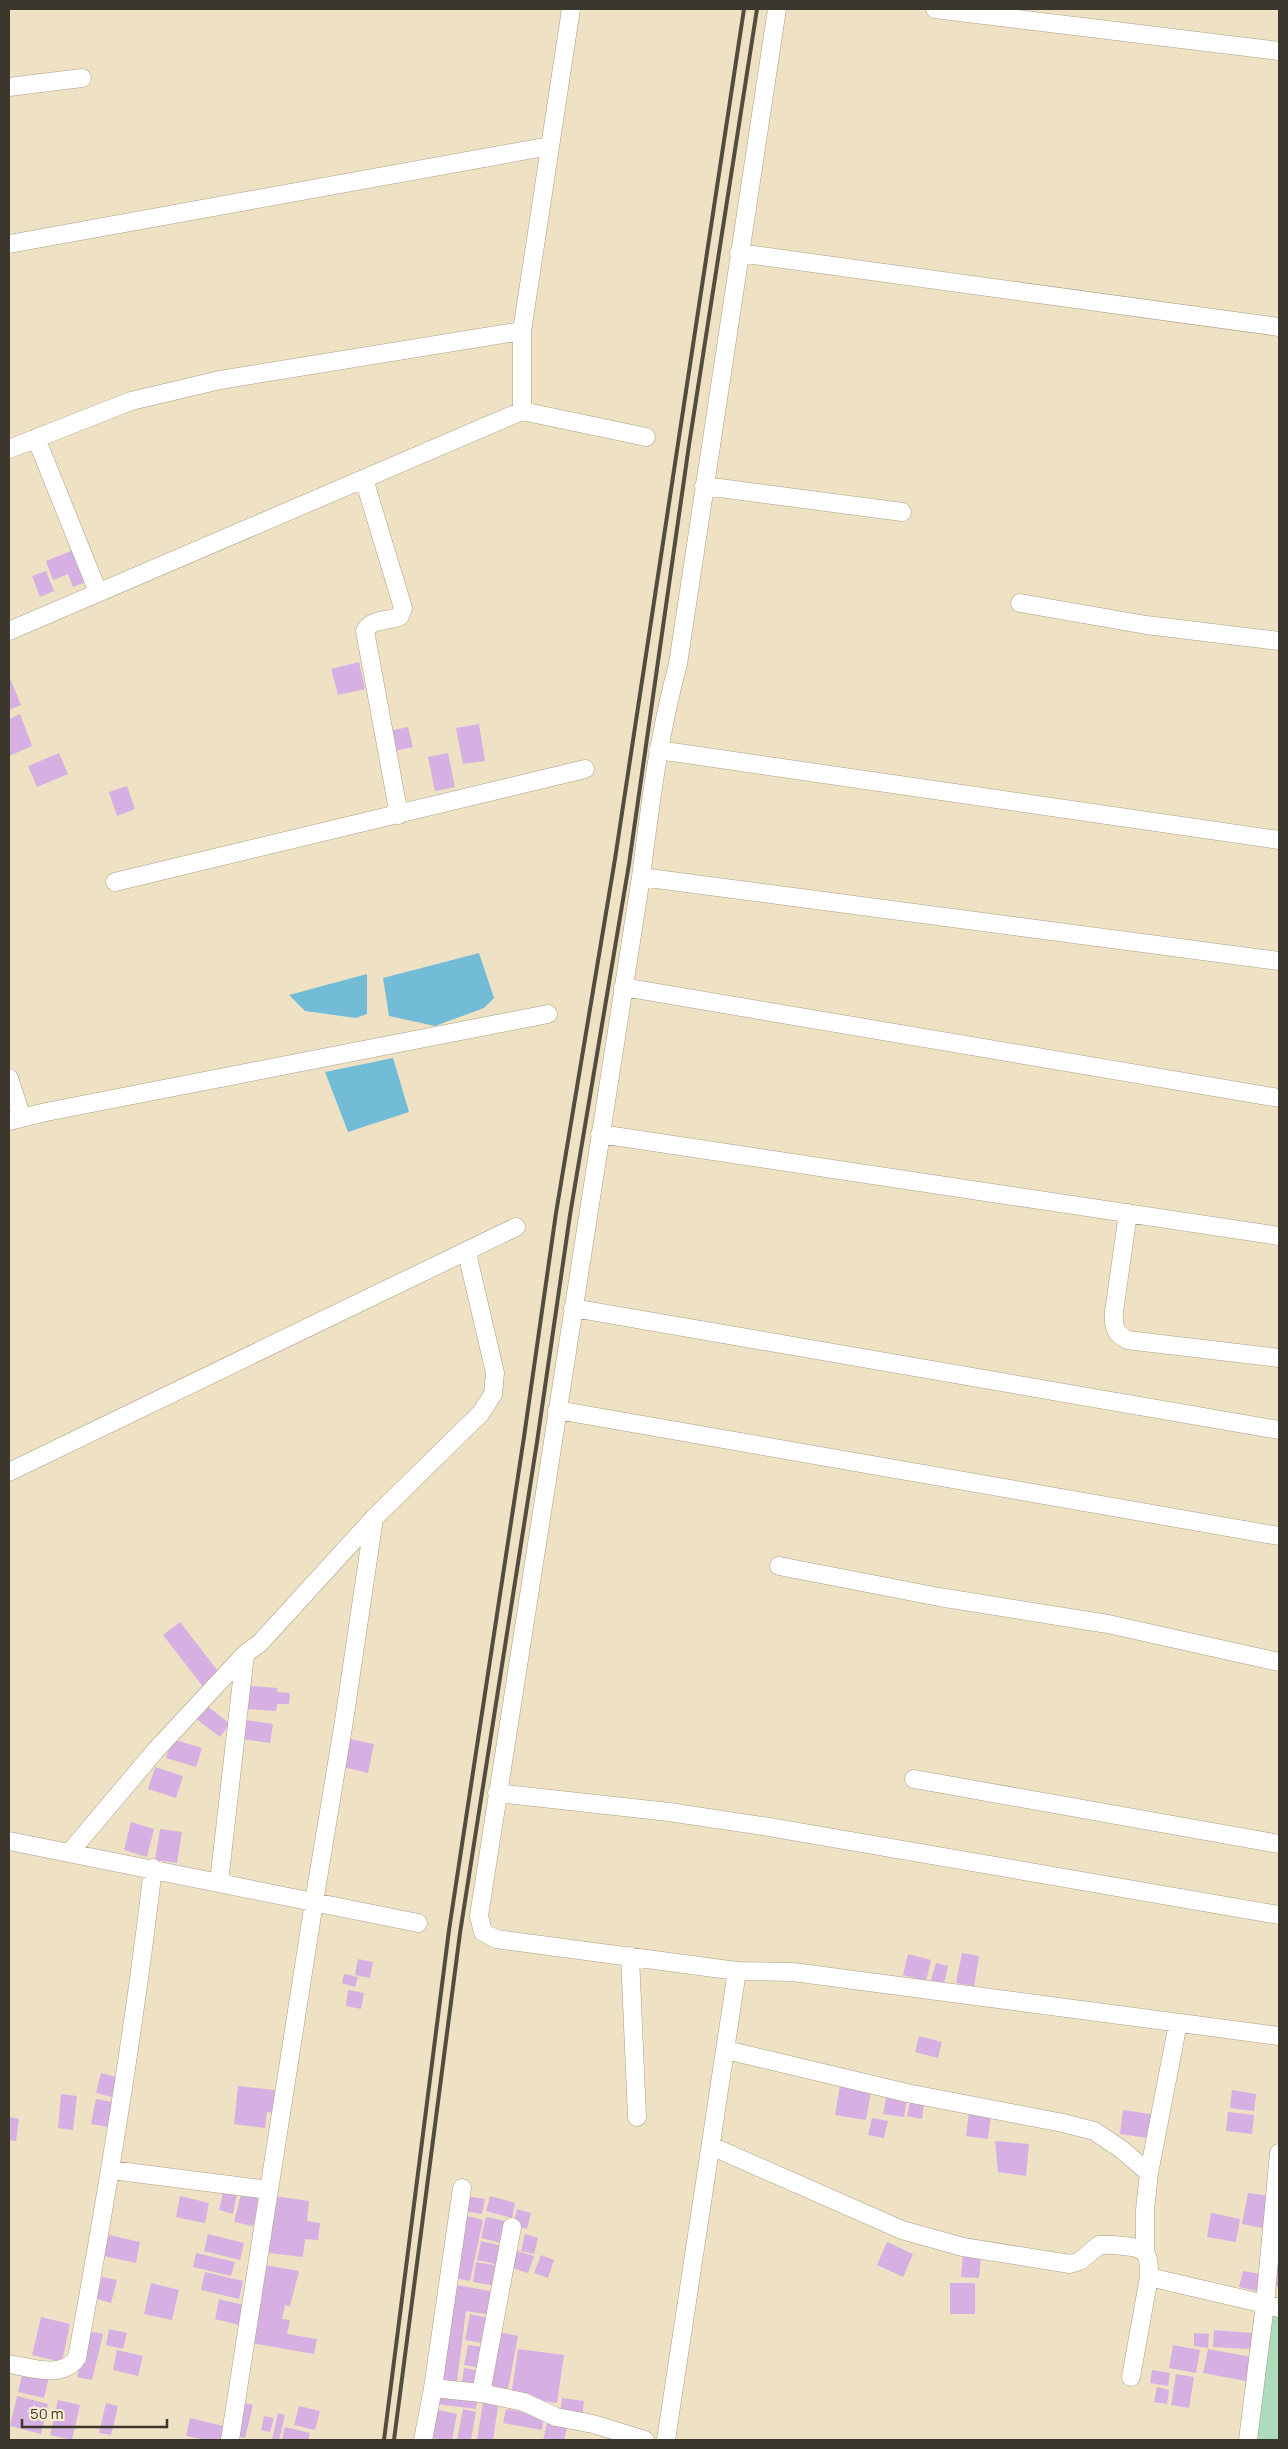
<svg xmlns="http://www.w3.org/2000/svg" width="1288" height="2449" font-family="Manrope,sans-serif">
<rect width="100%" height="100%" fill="#eee1c4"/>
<path fill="#acdcbc" d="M1270 2312 1279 2314V2440H1255Z"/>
<path fill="#72bcd7" d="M479 953 494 998 484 1008 435 1026 389 1016 383 978Z
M367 974V1014L356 1018 305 1011 289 995Z
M393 1058 409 1112 348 1132 325 1072Z"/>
<path fill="#d7b0e3" d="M76 549 88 581 73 587 68 574 53 580 46 561Z
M46 571 54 591 40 597 32 576Z
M359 662 365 689 338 695 331 669Z
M9 676 21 705 9 710Z
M20 714 32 746 9 756V719Z
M479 724 485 761 463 764 456 728Z
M408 727 413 747 390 752 385 732Z
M59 753 68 774 37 787 28 766Z
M448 753 455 787 435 791 428 757Z
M127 786 135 809 117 816 109 792Z
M180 1622 221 1675 204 1688 163 1635Z
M249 1686 278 1688 277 1692 290 1693 289 1704H277L276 1711 247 1709Z
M206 1705 230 1724 220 1737 195 1718Z
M245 1720 273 1724 270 1743 242 1739Z
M172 1739 202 1748 196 1767 166 1758Z
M350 1739 374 1744 368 1773 343 1767Z
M155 1767 183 1776 176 1798 148 1789Z
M131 1822 154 1829 147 1857 124 1850Z
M160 1829 182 1832 177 1863 155 1860Z
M962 1953 979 1956 974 1986 956 1983Z
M908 1954 931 1960 926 1981 903 1975Z
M358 1959 373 1962 370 1978 355 1975Z
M936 1963 948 1966 943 1987 930 1983Z
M344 1974 358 1977 355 1987 342 1983Z
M348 1990 364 1993 361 2009 346 2006Z
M919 2036 942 2042 938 2058 915 2052Z
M101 2073 116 2077 112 2097 96 2093Z
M841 2080 872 2086 866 2120 835 2115Z
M238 2086 275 2090 273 2113 267 2112 265 2128 234 2124Z
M1232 2090 1256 2094 1254 2111 1230 2108Z
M61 2094 77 2096 73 2130 58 2128Z
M887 2094 907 2097 904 2117 883 2114Z
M96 2099 113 2102 108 2127 91 2124Z
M910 2102 924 2104 922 2119 907 2116Z
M1123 2110 1157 2115 1154 2139 1120 2134Z
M969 2112 991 2115 988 2139 966 2136Z
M1228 2112 1254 2115 1252 2134 1226 2131Z
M9 2117 19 2119 16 2141 9 2140Z
M872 2118 888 2121 884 2138 868 2135Z
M995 2141 1029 2144 1026 2176 998 2172Z
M224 2189 237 2193 233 2214 219 2210Z
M1248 2193 1269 2196 1263 2228 1242 2224Z
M241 2194 260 2198 253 2226 234 2222Z
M180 2196 209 2203 205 2223 176 2217Z
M274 2196 309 2201 307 2221 320 2223 318 2240 305 2239 303 2257 268 2253Z
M465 2196 485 2199 482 2214 463 2211Z
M490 2196 515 2203 512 2218 486 2211Z
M517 2209 531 2213 527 2229 513 2225Z
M1211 2213 1240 2219 1236 2242 1207 2237Z
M463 2215 483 2220 470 2281 450 2277Z
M486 2217 510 2222 505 2244 481 2238Z
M208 2234 244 2243 240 2260 204 2251Z
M525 2234 538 2238 534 2254 521 2251Z
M109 2235 140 2242 136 2263 104 2256Z
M481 2241 503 2246 500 2265 477 2260Z
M887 2242 913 2254 903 2277 877 2265Z
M514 2250 534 2256 528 2273 509 2267Z
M196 2253 235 2262 231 2276 193 2267Z
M963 2254 981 2256 979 2278 961 2277Z
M541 2255 554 2260 548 2278 534 2273Z
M476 2262 501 2266 497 2286 473 2282Z
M265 2265 299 2271 290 2306 285 2305 282 2319 290 2320 287 2334 317 2339 314 2354 251 2343Z
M1274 2267 1279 2268V2287L1272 2286Z
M1243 2271 1261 2274 1257 2291 1239 2287Z
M205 2272 243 2281 239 2299 201 2290Z
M102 2277 117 2280 111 2303 97 2299Z
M151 2283 179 2290 172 2320 144 2314Z
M950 2283H975V2314H950Z
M451 2284 495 2292 492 2315 466 2311 456 2389 434 2386Z
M219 2299 244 2305 239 2325 215 2319Z
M470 2314 493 2319 488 2344 465 2340Z
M41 2317 70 2324 62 2362 32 2355Z
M109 2329 127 2333 123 2349 106 2345Z
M1214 2330 1252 2333 1251 2349 1213 2347Z
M88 2331 103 2334 92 2380 77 2377Z
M495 2331 518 2336 507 2395 484 2391Z
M1194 2333 1209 2334 1208 2348 1194 2346Z
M468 2345 485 2347 481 2368 464 2365Z
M1173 2345 1200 2350 1196 2373 1169 2368Z
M518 2349 564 2355 557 2403 511 2396Z
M1208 2349 1251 2357 1246 2381 1203 2373Z
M117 2350 143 2356 138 2376 113 2370Z
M464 2368 480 2371 477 2392 461 2389Z
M1152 2370 1170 2373 1168 2386 1150 2383Z
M23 2371 49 2377 44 2398 18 2392Z
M1176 2374 1194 2377 1189 2408 1171 2405Z
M1157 2387 1169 2390 1167 2404 1154 2402Z
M438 2392 478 2397 476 2409 436 2404Z
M17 2396 48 2404 41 2434 10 2426Z
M484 2396 499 2399 493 2440H477Z
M562 2398 584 2401 582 2418 560 2415Z
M58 2400 80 2405 72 2440 50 2435Z
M240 2402 253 2405 245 2438 232 2435Z
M106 2403 118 2406 111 2435 99 2433Z
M299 2406 320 2411 315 2430 294 2425Z
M433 2409 457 2414 452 2440 427 2438Z
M463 2409 476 2412 471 2440H457Z
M506 2409 544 2416 542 2430 503 2423Z
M278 2413 285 2415 279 2440H272Z
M264 2416 274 2418 270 2432 261 2430Z
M190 2418 227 2427 224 2440H205L186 2436Z
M548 2419 568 2425 564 2440H543Z
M285 2427 310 2433 308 2440H282Z"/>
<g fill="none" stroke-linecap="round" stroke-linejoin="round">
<g stroke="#ab9f84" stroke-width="19">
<path id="street" d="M935 9 1279 51
M9 87 82 78
M9 244 550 146
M739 253 1279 327
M522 411V331L571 9
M36 438 98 592
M9 449 131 401 220 380 522 331
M364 479 403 608 400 616C389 622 371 618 365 631L399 815
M704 486 902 512
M1020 603 1146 625 1279 641
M9 631 522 411 646 437
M658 750 1279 840
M641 877 1279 961
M115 882 585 769
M623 987 1279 1098
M9 1078 22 1118
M9 1121 46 1112 548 1014
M600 1134 1279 1236
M1128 1213 1114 1312C1113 1326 1115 1333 1127 1340L1279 1358
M573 1308 1279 1430
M557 1410 1279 1536
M9 1472 516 1227
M779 1566 939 1597 1108 1624 1279 1662
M914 1779 1279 1844
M497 1793 669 1812 769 1827 1279 1915
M9 1841 418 1923
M70 1852 155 1751 245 1654 260 1643 374 1518 481 1413 493 1394 495 1373 467 1253
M219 1882 245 1654
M630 1956 637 2117
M737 1971 793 1972 1279 2036
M726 2050 907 2093 1063 2123 1094 2131 1121 2149 1149 2173
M711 2146 902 2230 963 2247 1070 2264 1080 2261 1099 2245C1108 2244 1115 2245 1124 2246 1148 2248 1149 2254 1149 2277L1131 2377
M111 2170 269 2190
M1145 2252V2210L1149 2173 1178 2023
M1149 2277 1265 2304 1279 2153
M9 2364C32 2368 62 2379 77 2358 107 2195 134 2033 153 1868
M433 2388 481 2393 524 2402 556 2417 593 2424 645 2440
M481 2393 512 2227
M230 2440 314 1902 344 1721 374 1518
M423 2440 433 2388 462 2188
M666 2440 737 1971 496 1939 483 1932 479 1916 641 877C650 805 659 734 678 664L777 9
M1248 2440 1265 2304 1279 2308"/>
</g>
<use href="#street" stroke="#fff" stroke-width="18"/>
<path stroke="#534d3f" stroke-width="4" d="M384 2440 449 1930 524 1437 556 1213 615 859 744 9
M394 2440 460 1933 537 1442 570 1215 629 864 689 445 757 9"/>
</g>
<rect width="1288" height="2449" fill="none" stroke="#3c372c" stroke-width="20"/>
<path d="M22 2419v8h145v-8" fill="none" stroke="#3c372c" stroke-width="2.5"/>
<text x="30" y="2419" font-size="15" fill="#3c372c" stroke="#fbeed1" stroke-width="4" paint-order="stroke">50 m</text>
</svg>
